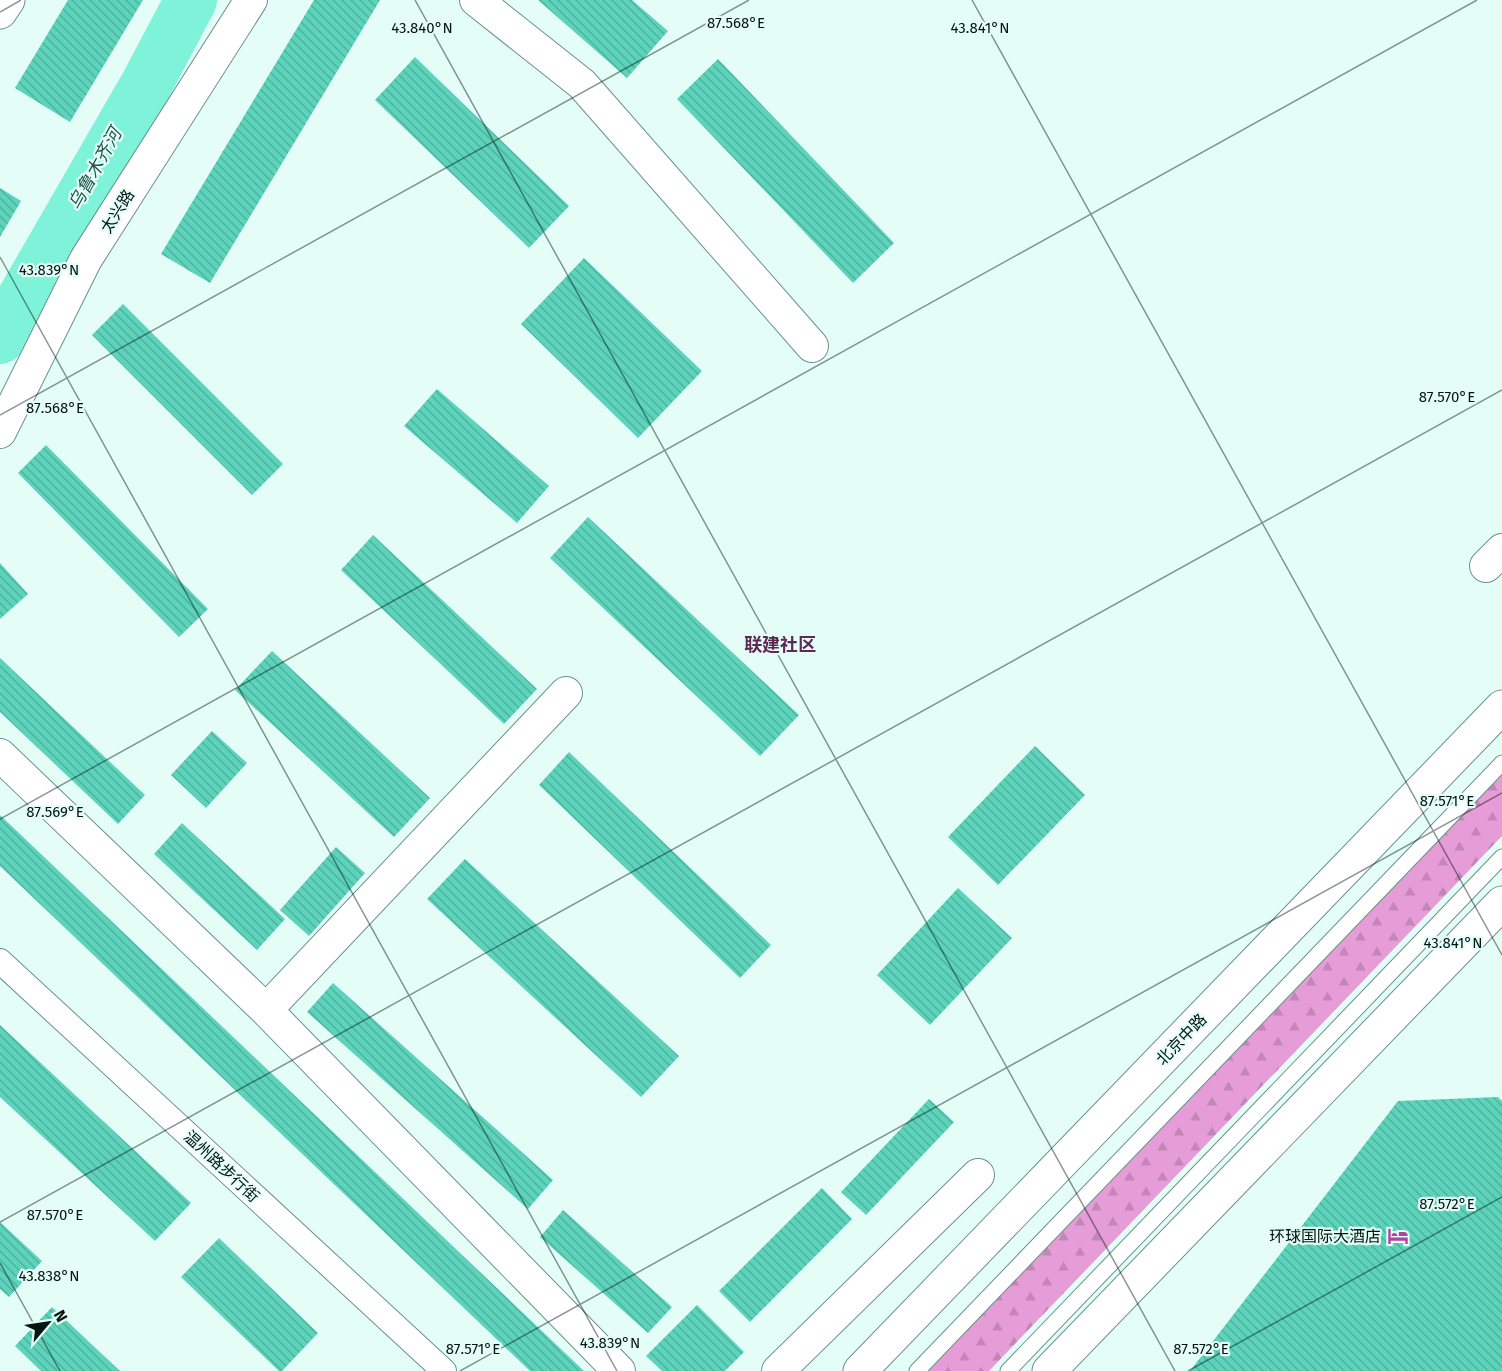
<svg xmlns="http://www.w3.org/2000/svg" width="1502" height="1371" font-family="'Fira Sans','Noto Sans SC',sans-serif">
<defs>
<pattern id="forest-firs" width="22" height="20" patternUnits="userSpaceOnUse" patternTransform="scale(1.5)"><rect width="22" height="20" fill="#e59cd7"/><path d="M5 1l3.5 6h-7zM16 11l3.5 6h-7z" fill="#c386b8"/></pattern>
<pattern id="building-back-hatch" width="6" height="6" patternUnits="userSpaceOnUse" patternTransform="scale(1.5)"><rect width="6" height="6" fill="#5cd3ba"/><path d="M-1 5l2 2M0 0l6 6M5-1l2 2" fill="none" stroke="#4eb49f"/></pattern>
</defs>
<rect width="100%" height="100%" fill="#e4fef7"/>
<path fill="url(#forest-firs)" d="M1502 762V836L989 1371H918Z"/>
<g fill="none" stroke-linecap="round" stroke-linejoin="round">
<path stroke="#7ef3d9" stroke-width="52" d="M0 338 146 85 191 0"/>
</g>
<path fill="url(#building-back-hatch)" d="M68 0H143L70 122 15 88Z
M314 0H380L210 283 161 254Z
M538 0H632L668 31 627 78Z
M415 57 569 206 529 248 375 100Z
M718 59 894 243 853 283 677 99Z
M0 188 21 201 0 237Z
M584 258 702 371 638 438 521 324Z
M123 304 283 464 252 495 92 335Z
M437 389 549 486 517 523 404 426Z
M46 445 208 609 179 637 18 473Z
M588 517 799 715 760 756 550 558Z
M373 535 537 689 504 724 341 570Z
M0 563 28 594 0 619Z
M272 651 430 798 394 837 235 690Z
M0 658 145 795 118 824 0 712Z
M212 731 247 763 206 808 171 775Z
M1035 746 1085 795 998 885 948 837Z
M569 752 771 945 740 978 539 785Z
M0 815 584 1371H530L0 866Z
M182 823 285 919 257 950 154 854Z
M336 847 365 873 309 936 280 910Z
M465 859 679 1056 641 1097 427 899Z
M958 888 1012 938 930 1025 877 975Z
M333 983 553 1180 528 1209 307 1012Z
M0 1025 191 1203 155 1241 0 1097Z
M1498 1097 1502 1101V1371H1190L1398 1101Z
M929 1099 954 1122 866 1215 841 1192Z
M822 1188 852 1219 750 1322 719 1291Z
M563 1210 672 1307 648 1333 540 1237Z
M0 1222 42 1261 9 1297 0 1289Z
M219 1238 318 1333 282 1371H279L181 1277Z
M697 1305 744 1352 725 1371H662L646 1356Z
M52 1307 120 1371H41L15 1346Z"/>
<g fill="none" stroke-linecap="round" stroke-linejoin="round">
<g stroke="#699388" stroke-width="17">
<path id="service" d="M917 1371 1502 763
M1008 1371 1502 857"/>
</g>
<g stroke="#699388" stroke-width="26">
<path id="pedestrian" d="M0 961 444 1371"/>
</g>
<g stroke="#699388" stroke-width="34">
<path id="minor" d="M476 0 582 84 812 346
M0 432 86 259 251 0
M1486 566 1502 550
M0 755 266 1010 619 1371
M266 1010 566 693
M778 1371 978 1175"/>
</g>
<g stroke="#699388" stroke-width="35">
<path id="secondary" d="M0 12 8 0"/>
</g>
<g stroke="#699388" stroke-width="35">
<path id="primary" d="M860 1371 1502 707
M1049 1371 1502 903"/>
</g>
<use href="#service" stroke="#fff" stroke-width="15"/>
<use href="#pedestrian" stroke="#fff" stroke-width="24"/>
<use href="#minor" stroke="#fff" stroke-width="32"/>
<use href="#secondary" stroke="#fff" stroke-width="33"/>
<use href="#primary" stroke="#fff" stroke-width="33"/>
</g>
<path fill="none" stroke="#051511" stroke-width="1.5" stroke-opacity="0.45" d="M415 0 1175 1371M972 0 1502 955M0 12 21 0M0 257 617 1371M0 415 749 0M0 819 1477 0M0 1222 1502 390M0 1263 60 1371M460 1371 1502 793M1188 1371 1502 1197"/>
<defs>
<g id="hotel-bare" transform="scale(1.62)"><path d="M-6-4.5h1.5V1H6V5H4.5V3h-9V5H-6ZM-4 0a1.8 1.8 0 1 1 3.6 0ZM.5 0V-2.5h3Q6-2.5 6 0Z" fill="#b143a1" stroke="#e4fef7" stroke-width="2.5" paint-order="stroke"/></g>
</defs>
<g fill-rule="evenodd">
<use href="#hotel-bare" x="1398" y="1236"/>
</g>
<g text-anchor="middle" stroke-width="4.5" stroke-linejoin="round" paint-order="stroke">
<g font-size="16" fill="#051511" stroke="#e4fef7">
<text transform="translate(117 211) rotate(-58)" y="6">太兴路</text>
<text transform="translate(1181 1039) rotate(-46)" y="6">北京中路</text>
<text transform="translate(222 1166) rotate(43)" y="6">温州路步行街</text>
</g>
<g font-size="16" fill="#051511" stroke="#e4fef7" text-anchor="end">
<text x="1381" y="1242">环球国际大酒店</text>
</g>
<g font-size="18" font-style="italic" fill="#23564b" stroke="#e4fef7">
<text transform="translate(95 169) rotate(-61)" y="6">乌鲁木齐河</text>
</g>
<g font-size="18" font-weight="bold" fill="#5e2855" stroke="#e4fef7">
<text x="780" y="651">联建社区</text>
</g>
</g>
<g font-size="15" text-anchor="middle" fill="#051511" stroke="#e4fef7" stroke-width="4.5" stroke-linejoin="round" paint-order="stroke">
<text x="736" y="28">87.568°E</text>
<text x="422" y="33">43.840°N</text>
<text x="980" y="33">43.841°N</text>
<text x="49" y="275">43.839°N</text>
<text x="1447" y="402">87.570°E</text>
<text x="55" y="413">87.568°E</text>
<text x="1447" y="806">87.571°E</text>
<text x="55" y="817">87.569°E</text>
<text x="1453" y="948">43.841°N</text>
<text x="1447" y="1209">87.572°E</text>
<text x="55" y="1220">87.570°E</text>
<text x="49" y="1281">43.838°N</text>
<text x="610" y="1348">43.839°N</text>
<text x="473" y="1354">87.571°E</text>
<text x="1201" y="1354">87.572°E</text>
</g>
<g transform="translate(48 1323) rotate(61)" stroke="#e4fef7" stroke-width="4.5" paint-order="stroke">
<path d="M0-4.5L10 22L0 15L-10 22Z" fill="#051511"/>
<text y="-9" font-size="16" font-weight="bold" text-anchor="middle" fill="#051511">N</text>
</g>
</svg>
